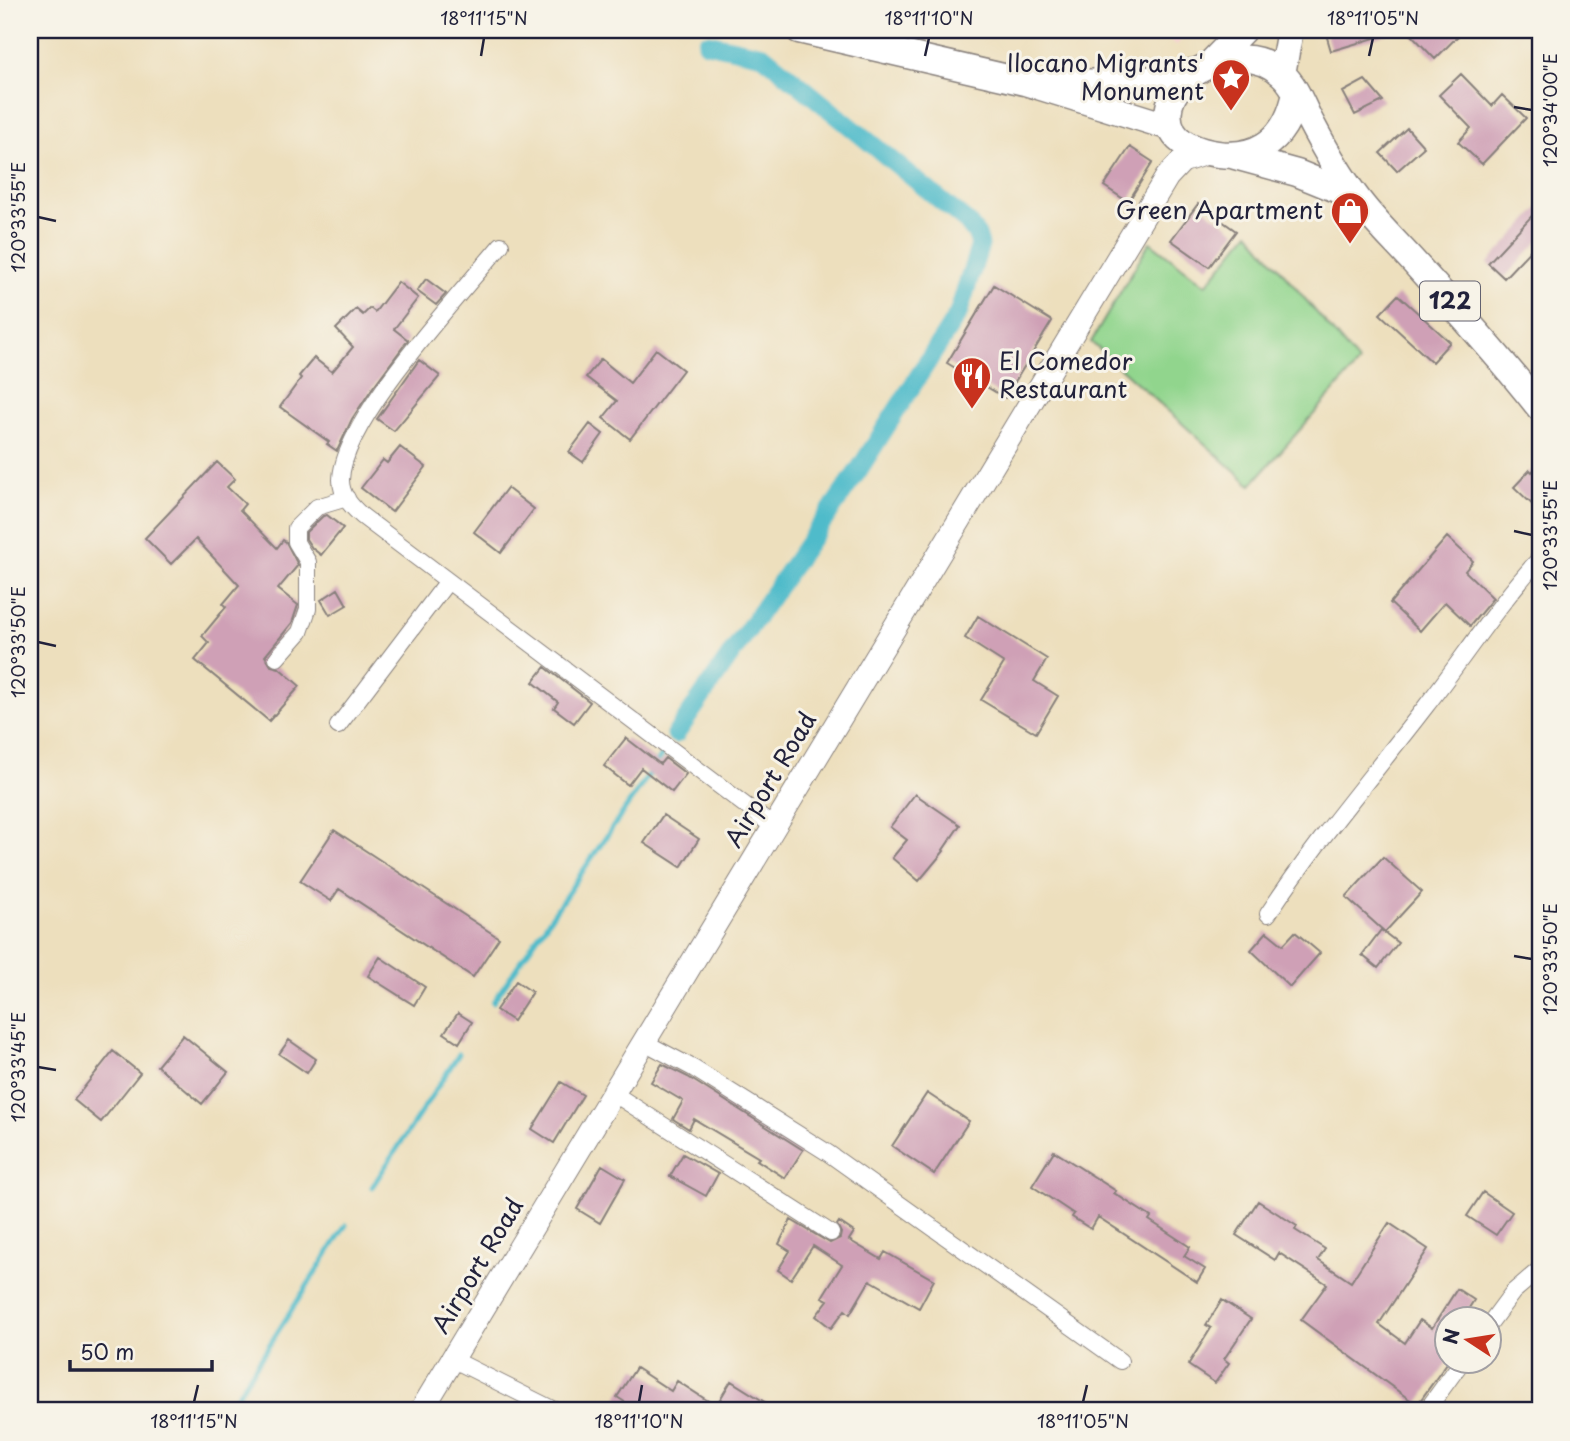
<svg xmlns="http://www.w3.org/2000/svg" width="1570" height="1441" font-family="'Playpen Sans',sans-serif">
<rect width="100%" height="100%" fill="#f7f3e8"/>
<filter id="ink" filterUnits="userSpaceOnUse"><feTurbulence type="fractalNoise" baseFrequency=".0143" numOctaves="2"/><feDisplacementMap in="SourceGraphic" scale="14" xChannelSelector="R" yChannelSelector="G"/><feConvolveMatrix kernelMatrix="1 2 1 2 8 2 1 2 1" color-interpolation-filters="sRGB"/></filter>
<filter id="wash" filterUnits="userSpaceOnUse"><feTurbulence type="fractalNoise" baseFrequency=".00686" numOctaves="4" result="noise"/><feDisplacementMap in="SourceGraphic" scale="28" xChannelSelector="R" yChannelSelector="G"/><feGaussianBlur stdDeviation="1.57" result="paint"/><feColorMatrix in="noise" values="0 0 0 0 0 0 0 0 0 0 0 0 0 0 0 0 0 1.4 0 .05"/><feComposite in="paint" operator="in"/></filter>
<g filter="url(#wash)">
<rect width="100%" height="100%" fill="#eddfbd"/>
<path fill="#f7cfd2" d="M1130 30H1187L1177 45 1159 33 1147 45Z"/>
<path fill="#91d58d" stroke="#5a7c64" stroke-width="2" d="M1249 232 1359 363 1251 485 1091 342 1150 242 1206 285Z"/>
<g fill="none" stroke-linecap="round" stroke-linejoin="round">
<path stroke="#4fbbca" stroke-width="5" d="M493 1002 665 751
M372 1187 459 1054
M227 1411 346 1225"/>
<path stroke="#4fbbca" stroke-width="19" d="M676 734 860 468 958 314 980 245 977 235 967 222 763 55 707 43"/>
</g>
<g id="blocks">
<path fill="#cfa0b6" d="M1339 30H1387L1388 34 1331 51 1326 34Z
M1407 30H1464L1435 59Z
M1461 74 1492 106 1502 95 1526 118 1482 164 1458 142 1471 128 1439 95Z
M1365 80 1383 101 1355 115 1343 92Z
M1407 128 1424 147 1397 171 1380 153Z
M1130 147 1153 162 1128 202 1104 186Z
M1198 204 1236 231 1209 267 1171 240Z
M1540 207V240L1504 278 1488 263Z
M426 279 446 294 436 305 417 291Z
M398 282 418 298 394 329 408 340 373 387 352 419 337 451 327 444 329 442 280 407 301 378 299 376 314 358 332 372 353 347 336 329 356 309 363 315 370 308 375 312Z
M994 285 1052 321 1005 398 947 363Z
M1398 295 1450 342 1432 362 1380 314Z
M656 349 683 370 630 439 603 418 617 401 586 377 601 359 630 383Z
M419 360 440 376 394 431 377 419Z
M590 424 603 434 583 462 569 452Z
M400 447 426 467 392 512 361 488 383 460 387 463Z
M217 462 235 479 227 487 245 504 240 510 277 548 283 540 286 542 298 565 278 589 298 605 292 623 265 656 271 666 279 668 300 686 269 721 195 660 209 643 202 636 226 607 223 604 239 585 196 539 171 564 145 538Z
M1540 464V512L1514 487 1530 470 1532 472Z
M507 488 534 509 501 553 474 532Z
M327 515 343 528 321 555 312 548 306 539V532L323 516Z
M1447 537 1473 561 1465 571 1493 598 1470 626 1445 602 1420 631 1390 603Z
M338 589 347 605 330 615 321 600Z
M978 616 1047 659 1034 681 1058 696 1036 733 981 700 1004 663 965 638Z
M545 667 590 702 574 723 554 708 558 702 533 682Z
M626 738 660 764 665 758 686 774 672 792 641 768 628 785 604 766Z
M915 794 960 825 943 850 944 851 919 881 892 858 907 840 890 827Z
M663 815 699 839 681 867 644 843Z
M334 830 499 938 473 977 339 889 331 901 300 881Z
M1383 857 1422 892 1385 932 1346 897Z
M1381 930 1398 943 1378 968 1362 955Z
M1267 932 1283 945 1295 932 1320 953 1290 987 1251 950Z
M380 957 425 987 414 1005 368 976Z
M516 981 532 992 513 1021 496 1010Z
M458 1013 472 1022 459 1043 444 1033Z
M183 1035 228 1072 202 1104 157 1066Z
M289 1040 316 1059 307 1073 279 1054Z
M113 1051 140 1073 101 1122 74 1100Z
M662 1064 688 1077 803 1150 785 1178 757 1160 759 1158 694 1119 689 1129 673 1119 683 1101 651 1082Z
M561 1082 583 1095 554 1143 532 1129Z
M927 1093 969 1121 934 1174 892 1146Z
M1054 1151 1116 1191 1114 1193 1151 1217 1149 1220 1190 1247 1184 1256 1205 1269 1197 1282 1098 1217 1091 1229 1072 1217 1074 1214 1032 1186Z
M683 1154 718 1174 706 1196 670 1176Z
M602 1165 625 1179 600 1223 577 1209Z
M1483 1192 1512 1212 1496 1235 1467 1216Z
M1258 1201 1297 1226 1295 1230 1325 1249 1318 1260 1351 1282 1389 1223 1428 1249 1379 1324 1405 1343 1420 1320 1432 1328 1457 1289 1474 1300 1462 1319H1447V1363L1417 1405 1301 1320 1327 1284 1279 1253 1275 1260 1236 1235Z
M791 1220 830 1243 840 1238 841 1233 837 1225 839 1222 854 1232 849 1240 881 1259 885 1252 934 1280 919 1308 870 1280 850 1314 845 1310 831 1328 816 1316 828 1300 822 1297 842 1265 813 1246 791 1279 778 1270 790 1251 779 1244Z
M1222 1300 1251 1319 1224 1359 1229 1363 1215 1383 1188 1365 1211 1328 1206 1325Z
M636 1368 671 1391 677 1381 716 1406 731 1381 779 1411H639L617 1397Z"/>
</g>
</g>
<g filter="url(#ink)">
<use href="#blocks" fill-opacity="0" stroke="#88807c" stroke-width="2"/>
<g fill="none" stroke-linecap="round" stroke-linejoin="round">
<g stroke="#88807c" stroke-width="18">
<path id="street" d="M501 245C461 294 342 420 341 480 341 496 352 507 362 516L774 827
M277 658 300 632 308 609V562L296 542V528L317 507 347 498
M338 726 448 581
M1268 914C1316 841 1373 775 1426 706 1464 657 1498 604 1540 558
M644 1042 693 1068 828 1153 1120 1361
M613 1093 831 1233
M1490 1323 1513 1292 1540 1269
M452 1359 556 1411
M1426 1411 1463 1360"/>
</g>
<g stroke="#88807c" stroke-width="25">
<path id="secondary" d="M421 1411 1167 177 1182 161 1209 152"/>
</g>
<g stroke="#88807c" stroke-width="29">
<path id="primary" d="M799 30 1025 82 1170 127
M1211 63 1243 30
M1282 74 1290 30
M1051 82 1130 83 1198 71
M1296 93C1286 143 1253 164 1203 151 1191 147 1179 143 1173 132 1147 83 1238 32 1282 74 1295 85 1302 105 1309 119 1323 146 1338 173 1356 197 1374 222 1398 244 1419 268 1461 314 1502 360 1540 408
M1235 156 1297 173 1356 197"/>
</g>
<use href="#street" stroke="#fff" stroke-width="16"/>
<use href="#secondary" stroke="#fff" stroke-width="23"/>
<use href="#primary" stroke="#fff" stroke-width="26"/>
</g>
</g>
<path fill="none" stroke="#22223b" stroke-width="2.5" d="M481 56 484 38M925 56 929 38M1369 56 1373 38M1514 107 1532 110M38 217 56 221M1514 531 1532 535M38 642 56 646M1514 956 1532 959M38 1067 56 1070M194 1402 198 1385M639 1402 642 1385M1083 1402 1087 1385"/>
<defs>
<g id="sight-pin" transform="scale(2.0125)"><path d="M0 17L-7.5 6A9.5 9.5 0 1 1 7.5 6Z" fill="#c8321e" stroke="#f7f3e8"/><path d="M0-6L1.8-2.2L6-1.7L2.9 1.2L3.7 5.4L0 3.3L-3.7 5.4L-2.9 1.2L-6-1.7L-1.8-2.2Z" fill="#fff"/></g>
<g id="shop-pin" transform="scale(2.0125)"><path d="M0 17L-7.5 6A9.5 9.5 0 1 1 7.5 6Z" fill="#c8321e" stroke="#f7f3e8"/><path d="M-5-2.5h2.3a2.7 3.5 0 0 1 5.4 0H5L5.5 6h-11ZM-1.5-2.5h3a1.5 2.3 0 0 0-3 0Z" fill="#fff"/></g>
<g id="restaurant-pin" transform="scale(2.0125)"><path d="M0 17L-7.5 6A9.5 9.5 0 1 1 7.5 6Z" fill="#c8321e" stroke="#f7f3e8"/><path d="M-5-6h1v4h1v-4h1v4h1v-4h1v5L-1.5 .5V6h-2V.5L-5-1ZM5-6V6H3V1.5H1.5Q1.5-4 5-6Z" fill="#fff"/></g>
</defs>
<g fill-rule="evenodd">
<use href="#sight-pin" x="1231" y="78"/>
<use href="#shop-pin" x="1350" y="211"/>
<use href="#restaurant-pin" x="972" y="376"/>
</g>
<g text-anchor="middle" stroke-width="6" stroke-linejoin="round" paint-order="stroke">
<rect fill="#f7f3e8" stroke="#62616f" stroke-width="2" x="1420" y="281.5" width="60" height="39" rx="5"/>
<g font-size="23" font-weight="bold" fill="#22223b">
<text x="1450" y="309">122</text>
</g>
<g font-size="24" fill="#22223b" stroke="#f7f3e8" text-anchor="end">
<text x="1204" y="72">Ilocano Migrants'<tspan x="1204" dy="28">Monument</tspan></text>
<text x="1323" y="219">Green Apartment</text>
<text x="999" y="370" text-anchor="start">El Comedor<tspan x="999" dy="28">Restaurant</tspan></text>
</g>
<g font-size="24" fill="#22223b" stroke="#f7f3e8">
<text transform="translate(771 780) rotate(-59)" y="8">Airport Road</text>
<text transform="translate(478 1266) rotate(-59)" y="8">Airport Road</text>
</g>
</g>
<rect width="1570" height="1441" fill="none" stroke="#f7f3e8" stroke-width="77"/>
<g transform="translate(1468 1340) rotate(282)"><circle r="33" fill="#f7f3e8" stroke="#a29fa3" stroke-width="2"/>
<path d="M0-5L12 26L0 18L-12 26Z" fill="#c8321e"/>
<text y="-10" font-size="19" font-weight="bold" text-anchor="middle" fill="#22223b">N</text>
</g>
<path d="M70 1360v10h142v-10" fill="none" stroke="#22223b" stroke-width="3.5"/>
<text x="80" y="1360" font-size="21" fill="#22223b" stroke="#f7f3e8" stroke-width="5" paint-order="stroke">50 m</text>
<rect x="38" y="38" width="1494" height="1364" fill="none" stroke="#22223b" stroke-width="2.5"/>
<g font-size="18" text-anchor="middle" fill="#22223b">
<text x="484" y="25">18°11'15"N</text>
<text x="929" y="25">18°11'10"N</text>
<text x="1373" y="25">18°11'05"N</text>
<text transform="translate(1551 110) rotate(-90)" y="6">120°34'00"E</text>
<text transform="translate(19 217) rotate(-90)" y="6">120°33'55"E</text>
<text transform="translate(1551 535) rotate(-90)" y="6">120°33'55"E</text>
<text transform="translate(19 642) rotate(-90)" y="6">120°33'50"E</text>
<text transform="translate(1551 959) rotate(-90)" y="6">120°33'50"E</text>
<text transform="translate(19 1067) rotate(-90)" y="6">120°33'45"E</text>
<text x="194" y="1428">18°11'15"N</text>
<text x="639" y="1428">18°11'10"N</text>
<text x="1083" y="1428">18°11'05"N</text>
</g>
</svg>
